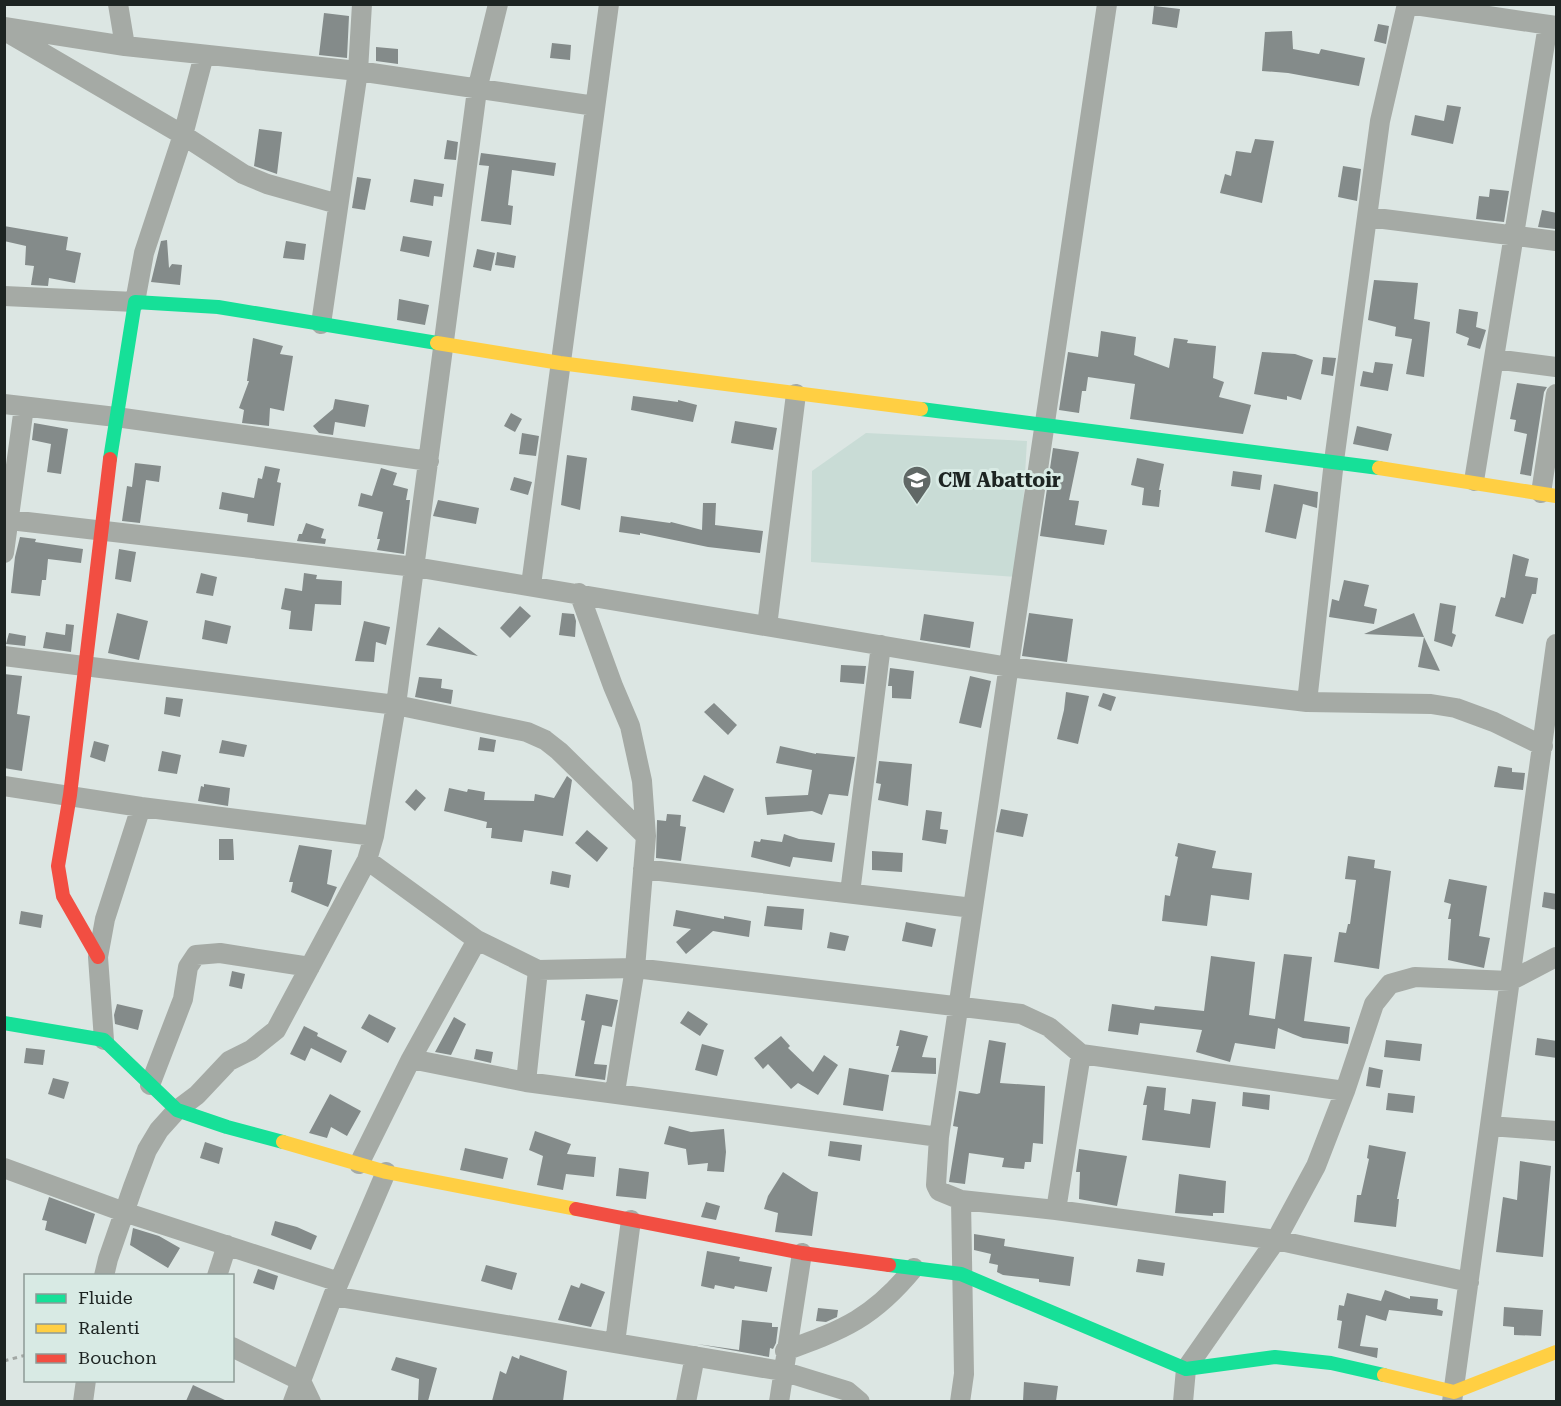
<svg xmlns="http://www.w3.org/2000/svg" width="1561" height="1406" font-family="'Roboto Serif',serif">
<rect width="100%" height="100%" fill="#dce6e3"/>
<path fill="#c9dcd6" d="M866 433 1027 441 1021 540 1016 577 811 562 812 471Z"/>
<path fill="#848b8a" d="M1154 6 1180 9 1177 28 1152 24Z
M324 13 349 16 347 58 319 55Z
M1378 24 1389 26 1386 44 1374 41Z
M1292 31 1293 49 1319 54 1321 49 1365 58 1359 86 1288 73 1262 71 1265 32Z
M552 43 571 45 570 60 550 58Z
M376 47 398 49V64L376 61Z
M1447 105 1461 107 1453 144 1411 135 1415 115 1444 121Z
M259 129 282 132 277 174 254 166Z
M1255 139 1274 141 1262 203 1220 193 1225 174 1231 176 1236 151 1251 153Z
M447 140 458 142 456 160 444 159Z
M481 153 556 163 554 176 512 170 508 205 513 206 511 225 481 221 489 166 479 165Z
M1343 166 1361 169 1357 201 1338 197Z
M357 177 371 179 365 210 352 208Z
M414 179 444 184 442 197 434 196 433 206 410 202Z
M1490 189 1509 191 1504 222 1476 219 1479 196 1489 197Z
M1542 210 1557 213 1555 229 1538 227Z
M4 226 68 237 66 250 81 253 75 283 49 278 48 286 31 285 34 266 25 265 26 246 4 241Z
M403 236 432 241 429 257 400 251Z
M167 240 169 268 172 264 182 265 180 285 151 282 161 241Z
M286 241 306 244 304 260 283 258Z
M477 249 495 253 491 271 473 267Z
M497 252 516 256 514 268 495 265Z
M1374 280 1418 283 1414 319 1430 322 1424 377 1406 374 1412 339 1395 336 1396 327 1368 320Z
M399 299 429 305 425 325 397 320Z
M1459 309 1478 312 1476 327 1486 330 1480 349 1467 345 1469 338 1456 333Z
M1101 331 1136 337 1134 355 1169 368 1174 338 1188 340 1187 343 1216 346 1213 378 1224 382 1219 397 1251 405 1243 434 1130 419 1135 384 1088 377 1086 391H1082L1079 413 1059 410 1068 352 1098 357Z
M253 338 283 346 280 354 293 356 284 411 270 408 269 426 242 423 244 410 239 408 249 381H247Z
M1262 352 1295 354 1313 360 1301 400 1287 396V400L1254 394Z
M1323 357 1336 358 1333 376 1321 374Z
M1375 362 1393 364 1388 391 1360 386 1363 371 1373 373Z
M1517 383 1547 387 1544 392 1531 476 1520 474 1527 434 1514 431 1516 420 1510 419Z
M633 396 678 402V400L697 405 693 422 631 410Z
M335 399 369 405 365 427 335 422 333 435 319 433 313 426 333 409Z
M511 413 522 419 515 432 504 426Z
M735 421 777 428 773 450 731 443Z
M34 423 68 429 61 474 47 472 51 444 32 440Z
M1357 426 1392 434 1388 451 1353 444Z
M522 433 539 436 536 456 519 454Z
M1053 448 1079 452 1069 500 1079 501 1075 525 1107 530 1104 545 1040 536Z
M567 455 587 458 580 510 561 505Z
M1137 458 1164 464 1159 490H1161L1159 507 1142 505 1144 488 1131 485Z
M135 463 161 466 159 482 146 480 140 523 122 521 127 486 132 487Z
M265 466 280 469 277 482 281 483 274 526 247 522 248 514 219 509 222 492 254 498 258 478 262 479Z
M381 468 397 473 393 485 408 489 406 500H410L404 554 377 550 380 539H377L383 512 358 506 361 493 372 496Z
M1233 471 1262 475 1260 490 1231 486Z
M514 477 532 482 528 495 510 490Z
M1274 484 1318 492 1317 508 1303 504 1296 539 1265 532Z
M438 500 479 508 476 524 433 516Z
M703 503H716L715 525 763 531 760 553 708 547 640 533V535L619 532 621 516 670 523 671 522 702 530Z
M306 523 324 529 321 538 326 539 325 544 297 541 299 534H302Z
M20 537 36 539 35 542 83 549 81 563 48 559 46 580H42L40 596 11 593 15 557Z
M119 549 136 552 131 582 115 579Z
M1513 554 1529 559 1525 576 1538 578 1536 594H1532L1523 624 1495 616 1501 597 1505 598Z
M201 573 217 577 213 596 196 593Z
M304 573 317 575 316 579 342 581 341 605 315 604 312 631 289 629 291 611 281 609 285 588 302 591Z
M1344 580 1369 585 1364 606 1377 609 1374 624 1329 617 1332 599 1339 601Z
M1440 603 1456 606 1452 633 1456 635 1452 647 1434 641Z
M520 606 531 616 510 638 500 628Z
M117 613 148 621 139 660 108 653Z
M562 613 574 614 576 621 575 637 559 635Z
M1029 613 1073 619 1067 662 1022 656Z
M1414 613 1424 637 1440 671 1418 667 1424 637 1364 634Z
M924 614 974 622 970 648 920 640Z
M205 620 231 626 227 644 202 639Z
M364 621 390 627 386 645 376 642 374 662 355 661Z
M66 624 74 625 71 652 43 648 46 632 65 635Z
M439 627 478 656 426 645Z
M9 633 26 636 25 646 6 644Z
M841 665 866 666 864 684 840 682Z
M890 668 914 671 911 699 892 698V686H888Z
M4 674 22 676 17 714 30 716 22 771 4 768Z
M970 676 991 681 981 728 959 723Z
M419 677 442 679 441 688 453 690 451 704 415 697Z
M1066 692 1089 696 1078 744 1057 739 1064 710Z
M1103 693 1116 697 1111 711 1098 706Z
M166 697 183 699 180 717 164 714Z
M714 703 737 725 728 735 704 712Z
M480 737 496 740 494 752 478 750Z
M222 740 247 745 244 757 219 753Z
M94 741 109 745 105 762 90 757Z
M780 746 816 754V753L855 757 848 796 829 794 822 815 812 811 767 815 765 797 808 795 812 770 776 763Z
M162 751 181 755 177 774 158 771Z
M879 761 912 764 908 806 878 800 881 784 876 783Z
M1498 766 1512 768V772L1525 773 1523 790 1494 787Z
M704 775 734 789 724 813 692 801Z
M567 776 572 780 563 836 524 830 522 842 491 838 492 828H486L487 822 444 811 449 788 467 792 468 789 485 792 484 800 534 801 535 794 554 798Z
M204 784 230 788 228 806 198 801 201 786 204 787Z
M416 789 426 798 415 811 405 802Z
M1001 809 1028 814 1023 837 996 832Z
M926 810 942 812 940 829 948 830 946 844 922 840Z
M667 814 681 815 680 826 686 827 681 861 656 858 657 820 666 821Z
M587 830 608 848 597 862 575 843Z
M784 834 799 839 835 843 832 862 793 857 790 867 751 857 754 841 760 842 761 839 782 842Z
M219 839H233L234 860H219Z
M1178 843 1216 851 1212 868 1252 873 1249 900 1211 895 1207 926 1162 921 1165 895 1170 896 1178 857 1175 856Z
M299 845 332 850 327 884 337 887 328 907 291 892 293 882H289Z
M872 851 903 853 902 872 872 870Z
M1348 856 1375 860 1374 868 1391 871 1379 969 1334 962 1339 932 1346 933 1348 924H1350L1356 880 1345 879Z
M552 871 571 875 569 888 550 884Z
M1449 879 1487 886 1479 936 1490 938 1484 968 1448 960 1451 919H1448L1451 904 1444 902Z
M1544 892 1557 894V910L1542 907Z
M767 906 804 909 802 930 764 926Z
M676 910 724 919V916L751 921 749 937 713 931 686 954 676 942 691 929 673 926Z
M21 911 43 915 41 928 19 924Z
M906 922 936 929 932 947 902 941Z
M830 932 849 936 845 951 827 948Z
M1284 954 1312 957 1304 1021 1350 1027 1348 1044 1303 1038 1278 1028 1275 1049 1235 1043 1230 1062 1196 1052 1202 1030 1140 1023 1138 1035 1108 1031 1112 1004 1154 1010 1155 1006 1204 1011 1211 956 1255 962 1249 1015 1275 1019Z
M232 971 245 974 242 989 229 986Z
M586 994 618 1000 612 1027 602 1025 594 1064 607 1065 605 1080 575 1076 585 1021 581 1020Z
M117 1004 143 1010 138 1030 115 1024 114 1015Z
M688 1011 708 1024 700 1036 680 1023Z
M369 1014 396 1028 388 1043 361 1028Z
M454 1017 466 1024 451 1055 435 1052Z
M304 1026 318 1033 317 1036 347 1051 341 1063 311 1048 305 1061 290 1054Z
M900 1030 928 1036 922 1057 936 1058V1074L891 1072 899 1046H896Z
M781 1036 790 1046 788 1048 813 1072 824 1055 838 1065 818 1095 798 1083 791 1089 768 1064 763 1069 754 1058Z
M1537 1038 1557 1041V1058L1535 1055Z
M989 1040 1006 1043 1000 1083 1045 1086 1043 1144 1033 1143 1031 1162H1025L1024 1169 1002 1167 1004 1158 969 1153 965 1184 949 1182 958 1127 953 1126 959 1091 977 1094 980 1093Z
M1386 1040 1422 1044 1420 1061 1384 1057Z
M702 1044 724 1050 717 1076 695 1070Z
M26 1048 45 1050 43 1065 24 1063Z
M476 1049 493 1052 491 1063 474 1059Z
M1369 1067 1383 1070 1380 1088 1366 1086Z
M849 1068 889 1075 883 1111 843 1105Z
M53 1078 69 1082 64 1099 48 1094Z
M1147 1086 1166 1088 1164 1110 1190 1114 1192 1099 1216 1102 1210 1148 1142 1140 1147 1105H1143Z
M1243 1092 1270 1095 1269 1110 1242 1106Z
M1388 1093 1415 1096 1413 1113 1386 1110Z
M330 1094 361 1111 347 1136 331 1127 327 1138 309 1133Z
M669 1126 691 1132 724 1129 726 1152 724 1172 707 1171 708 1163 688 1165 686 1149 664 1144Z
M535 1131 571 1144 567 1154 596 1157 594 1177 566 1174 563 1190 537 1185 543 1156 529 1150Z
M830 1141 862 1145 860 1161 828 1156Z
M205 1142 223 1148 219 1164 200 1158Z
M1369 1145 1406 1152 1397 1199H1399L1396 1227 1354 1222 1357 1195H1361L1369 1159 1367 1158Z
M465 1148 508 1158 503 1179 460 1170Z
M1079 1149 1127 1156 1117 1206 1079 1199 1080 1172H1076Z
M1520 1161 1551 1166 1543 1257 1496 1252 1503 1197 1517 1200Z
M619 1168 649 1172 646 1199 616 1196Z
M783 1172 812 1191 818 1192 812 1236 775 1232 778 1213 764 1209 768 1196Z
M1179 1174 1226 1181 1224 1213H1213V1216L1175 1213Z
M49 1197 95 1214 86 1244 45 1230 47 1221 42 1220Z
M706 1202 720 1206 716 1220 701 1217Z
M275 1221 297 1227 317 1236 311 1250 271 1235Z
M133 1228 159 1236 180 1248 168 1268 130 1245Z
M974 1234 1005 1239 1004 1246 1074 1257 1070 1286 1039 1282V1279L1003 1275 997 1272 998 1265 989 1263 991 1254 974 1250Z
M707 1251 740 1257 739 1261 772 1267 767 1292 735 1286 734 1289 715 1285 714 1289 701 1286Z
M1138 1259 1165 1263 1163 1276 1136 1272Z
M486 1265 517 1273 512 1290 481 1281Z
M258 1269 278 1276 274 1290 253 1283Z
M581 1283 605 1292 591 1327 558 1320 571 1285 579 1288Z
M1385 1290 1410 1299V1296L1438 1299 1437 1309 1443 1311 1442 1316 1389 1310 1386 1321 1366 1315 1360 1346 1378 1348 1377 1358 1338 1348 1342 1321 1337 1320 1339 1305 1344 1306 1347 1293 1381 1301Z
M1504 1307 1543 1310 1541 1336 1514 1335V1327L1503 1326Z
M818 1308 838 1310 837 1317 826 1322 816 1321Z
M742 1320 772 1323V1327H778L776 1343 773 1349 770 1348 769 1357 697 1344 739 1350Z
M520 1355 567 1371 563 1401H492L500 1371 506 1374 512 1356 519 1359Z
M396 1357 437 1368 428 1401H418L419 1379 391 1370Z
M1024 1382 1058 1386 1056 1401H1023Z
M193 1385 227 1401H186Z"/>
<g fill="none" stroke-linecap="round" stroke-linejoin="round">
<path stroke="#a2a7a4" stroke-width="3" stroke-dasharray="4.5 4.5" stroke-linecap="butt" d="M4 1361 26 1355"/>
<path stroke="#a5aaa5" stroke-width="20" d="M118 4 125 46
M1408 4 1556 26
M4 27 125 46 358 71 595 106
M5 31 183 135 243 174 267 184 338 204
M1368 217 1556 241
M4 296 135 302 144 253 183 135 204 55
M321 324 358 71 362 4
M1494 359 1556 367
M4 404 116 417 429 461
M1474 481 1548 25
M1541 493 1556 394
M4 523 10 520 415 567 1009 667 1307 702 1431 704 1456 708 1494 722 1543 746
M4 553 24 407
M531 585 609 4
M579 593 613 686 630 726 642 781 646 836 635 968 615 1092
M767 626 796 394
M4 656 396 705 527 732 545 740 559 751 646 836
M1307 702 1334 461 1380 121 1407 4
M4 786 141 807 374 836
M367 860 477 940 538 970 635 968 1021 1014 1049 1027 1081 1054 1345 1091
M643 869 973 908
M850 893 881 645
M104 1040 98 957 105 919 141 807
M411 1059 526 1082 939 1137 936 1185 939 1191 961 1200 1056 1210 1276 1240 1469 1282
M526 1082 538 970
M150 1085 183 999 188 967 196 955 220 953 310 967
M1490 1126 1556 1131
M939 1137 1107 4
M359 1164 411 1059 477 940
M4 1168 124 1212 339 1282
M1056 1210 1081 1054
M104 1276 108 1259 133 1187 147 1150 159 1130 177 1110 197 1095 229 1061 251 1050 276 1030 367 860 374 836 396 705 477 90 498 4
M217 1276 227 1245
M333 1296 782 1371 847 1391 860 1402
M615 1343 631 1220
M232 1347 301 1381 311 1402
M785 1351C845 1329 873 1318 914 1268
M83 1402 86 1380
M293 1402 333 1296 386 1172
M686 1402 695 1356
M779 1402 802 1253
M960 1402 964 1374 961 1200
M1183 1402 1186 1369 1276 1240 1316 1166 1345 1091 1374 1004 1390 984 1415 977 1510 981 1556 957
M1452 1402 1556 644"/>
<path stroke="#16e098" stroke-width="14" d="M921 409 1379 468
M110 459 135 302 218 307 437 343
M4 1023 104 1040 177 1110 227 1127 283 1142
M889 1265 961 1274 1186 1369 1275 1357 1331 1363 1384 1375"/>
<path stroke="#ffcf43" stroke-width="14" d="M437 343 560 363 921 409
M1379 468 1556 496
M283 1142 386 1172 576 1209
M1384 1375 1454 1392 1556 1352"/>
<path stroke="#f24e42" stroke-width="14" d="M98 957 63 896 58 866 70 795 110 459
M576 1209 802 1253 889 1265"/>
</g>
<defs>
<g id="school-pin" transform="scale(1.5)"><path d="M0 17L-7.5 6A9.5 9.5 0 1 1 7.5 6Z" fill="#606866" stroke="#d8eae4"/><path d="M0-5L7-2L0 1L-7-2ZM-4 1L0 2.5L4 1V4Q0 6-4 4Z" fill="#fff"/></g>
</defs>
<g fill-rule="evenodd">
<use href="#school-pin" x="917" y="480"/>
</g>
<g text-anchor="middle" stroke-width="6" stroke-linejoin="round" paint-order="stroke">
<g font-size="20" font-weight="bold" fill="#1d2422" stroke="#d8eae4" text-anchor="start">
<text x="938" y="487">CM Abattoir</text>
</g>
</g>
<rect width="1561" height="1406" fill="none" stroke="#1d2422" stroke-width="12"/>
<rect x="24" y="1274" width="210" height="108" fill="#d8eae4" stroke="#8d9b96" stroke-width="1.5"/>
<rect x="36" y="1294" width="30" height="9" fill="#16e098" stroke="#8d9b96" stroke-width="1.5"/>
<text x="78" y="1304" font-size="18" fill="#1d2422">Fluide</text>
<rect x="36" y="1324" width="30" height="9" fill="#ffcf43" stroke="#8d9b96" stroke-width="1.5"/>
<text x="78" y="1334" font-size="18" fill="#1d2422">Ralenti</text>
<rect x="36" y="1354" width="30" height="9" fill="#f24e42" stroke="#8d9b96" stroke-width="1.5"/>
<text x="78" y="1364" font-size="18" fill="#1d2422">Bouchon</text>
</svg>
